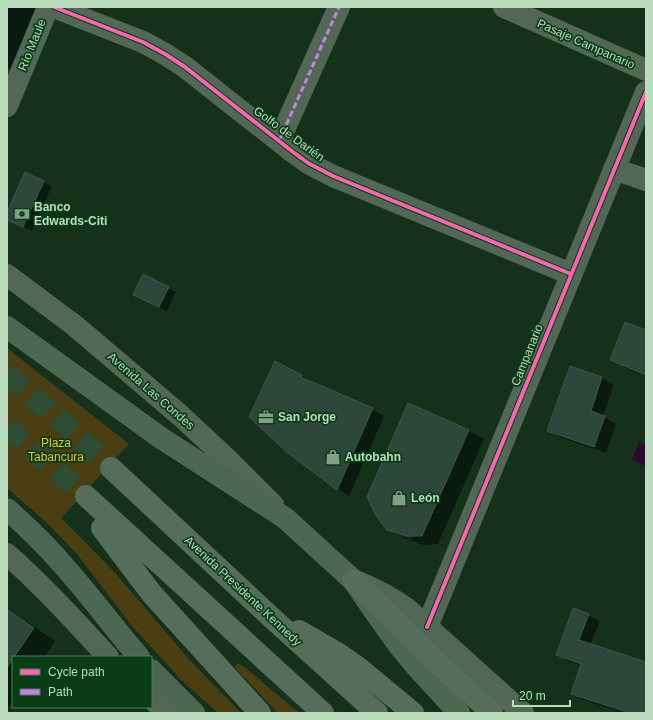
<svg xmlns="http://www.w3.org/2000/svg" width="653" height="720" font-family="Helvetica,sans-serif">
<rect width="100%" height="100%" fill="#15311c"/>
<path fill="#4a3e12" d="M7 348 129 444 61 518 84 541 117 575 187 657 241 713H218L181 680 133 627 76 553 46 522 7 488Z
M237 664 242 665 299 713H278L236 669 235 666Z"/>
<path fill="#2e062f" d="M639 442 646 445V466L632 460Z"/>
<path fill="#0007" fill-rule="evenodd" d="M7 7H38L13 70 7 67Z
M25 174 52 186 32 231 7 219V214Z
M168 288 176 292 167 311 143 299Z
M646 331V376L626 368 611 359Z
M276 363 314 382 313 383 372 409 384 416 349 496 338 489 288 452Z
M570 367 602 378 614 385 603 416 616 424 606 453 560 437 548 431Z
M409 404 469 431 484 439 438 544 423 545 404 538 388 529ZM398 532 412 537 411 539 398 535Z
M7 608 55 641 44 657H13V701L7 709Z
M588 615 600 621 590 645 646 663V713H624L584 700 572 693 581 666 568 661 557 654Z"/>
<path fill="#2d483a" stroke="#385947" d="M25 172 44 181 23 227 7 220V212Z
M143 274 169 287 159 307 133 295Z
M625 322 646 330V375L610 360Z
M275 361 302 375 301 377 373 408 337 490 288 453 249 417Z
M570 366 602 377 591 411 605 416 594 447 547 431Z
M408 403 469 430 422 536H407L387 530 375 514 367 497Z
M573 608 589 614 579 640 646 662V713H630L571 694 581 664 556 655Z
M7 609 34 628 14 657H13V659L7 667Z"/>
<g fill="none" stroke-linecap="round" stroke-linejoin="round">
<path stroke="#2e4b34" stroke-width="22" stroke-dasharray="22 11" stroke-linecap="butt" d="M7 374 62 422 111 468
M7 427 86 496"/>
<path stroke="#536757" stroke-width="22" d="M54 7 143 42 165 54 185 67 293 152 308 163 333 176 571 274
M504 7 646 70
M7 106 48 7
M279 141 339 7
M614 169 646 180
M7 275 74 325 181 416 227 459 273 505
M7 554C43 586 76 622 108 657
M353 580C373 588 389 596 406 608L523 713
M427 627 646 92
M151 698 167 713"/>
<path stroke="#4c6752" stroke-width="22" d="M7 327 161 438 285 518 353 580 375 612 397 643 415 665 459 713
M7 509C27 527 46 545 63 565 90 595 113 627 139 657
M151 670 194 713"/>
<path stroke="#566d5c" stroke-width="22" d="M111 468 273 619 377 713
M86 496 323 713
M102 528 152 594 260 713
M353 580 435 661 492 713
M299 631 339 654 360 669 413 713"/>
<path stroke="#c483df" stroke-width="3" stroke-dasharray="6 3" stroke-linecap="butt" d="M279 141 339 7"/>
<g stroke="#0a3c16" stroke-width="6">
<path id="cycleway" d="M54 7 143 42 165 54 185 67 293 152 308 163 333 176 571 274
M427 627 646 92"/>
</g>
<use href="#cycleway" stroke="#f766af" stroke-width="4"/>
</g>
<defs>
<g id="bank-bare" transform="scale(1.2)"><path d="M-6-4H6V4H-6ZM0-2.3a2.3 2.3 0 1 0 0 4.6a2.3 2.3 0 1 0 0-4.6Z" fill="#82a086" stroke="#0a3c16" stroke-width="2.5" paint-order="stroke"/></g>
<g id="office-bare" transform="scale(1.2)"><path d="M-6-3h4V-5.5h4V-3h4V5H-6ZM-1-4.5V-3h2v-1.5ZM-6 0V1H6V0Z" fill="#82a086" stroke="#0a3c16" stroke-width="2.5" paint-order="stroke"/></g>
<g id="shop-bare" transform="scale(1.2)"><path d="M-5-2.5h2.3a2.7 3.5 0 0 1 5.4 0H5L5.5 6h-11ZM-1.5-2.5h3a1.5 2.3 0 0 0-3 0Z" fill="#82a086" stroke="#0a3c16" stroke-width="2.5" paint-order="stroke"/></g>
</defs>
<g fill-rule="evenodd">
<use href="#bank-bare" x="22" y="214"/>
<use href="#office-bare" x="266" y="417"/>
<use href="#shop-bare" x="333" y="457"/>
<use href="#shop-bare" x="399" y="498"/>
</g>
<g text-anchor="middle" stroke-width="3.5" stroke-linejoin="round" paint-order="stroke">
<g font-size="12" fill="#bcdcbf" stroke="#0a3c16">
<text transform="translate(586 44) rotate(24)" y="4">Pasaje Campanario</text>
<text transform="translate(32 45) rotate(-68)" y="4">Río Maule</text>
<text transform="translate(289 134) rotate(36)" y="4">Golfo de Darién</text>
<text transform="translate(527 355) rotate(-68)" y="4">Campanario</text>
<text transform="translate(151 391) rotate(41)" y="4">Avenida Las Condes</text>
<text transform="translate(243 591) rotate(43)" y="4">Avenida Presidente Kennedy</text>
</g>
<g font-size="12" font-weight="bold" fill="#bcdcbf" stroke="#0a3c16" text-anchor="start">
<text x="34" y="211">Banco<tspan x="34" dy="14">Edwards-Citi</tspan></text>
<text x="278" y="421">San Jorge</text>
<text x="345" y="461">Autobahn</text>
<text x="411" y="502">León</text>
</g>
<g font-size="12" fill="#efbf3a" stroke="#0a3c16">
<text x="56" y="447">Plaza<tspan x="56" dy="14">Tabancura</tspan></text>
</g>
</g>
<rect width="653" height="720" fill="none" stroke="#bcdcbf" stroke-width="16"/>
<rect x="12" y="656" width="140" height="52" fill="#0a3c16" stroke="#517c5a"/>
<rect x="20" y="669" width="20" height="6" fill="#f766af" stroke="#517c5a"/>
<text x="48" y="676" font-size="12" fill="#bcdcbf">Cycle path</text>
<rect x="20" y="689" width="20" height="6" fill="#c483df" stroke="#517c5a"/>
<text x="48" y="696" font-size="12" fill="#bcdcbf">Path</text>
<path d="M513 700v6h57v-6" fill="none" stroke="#bcdcbf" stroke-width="2"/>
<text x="519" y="700" font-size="12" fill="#bcdcbf" stroke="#0a3c16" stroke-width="3" paint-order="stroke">20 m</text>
</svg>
